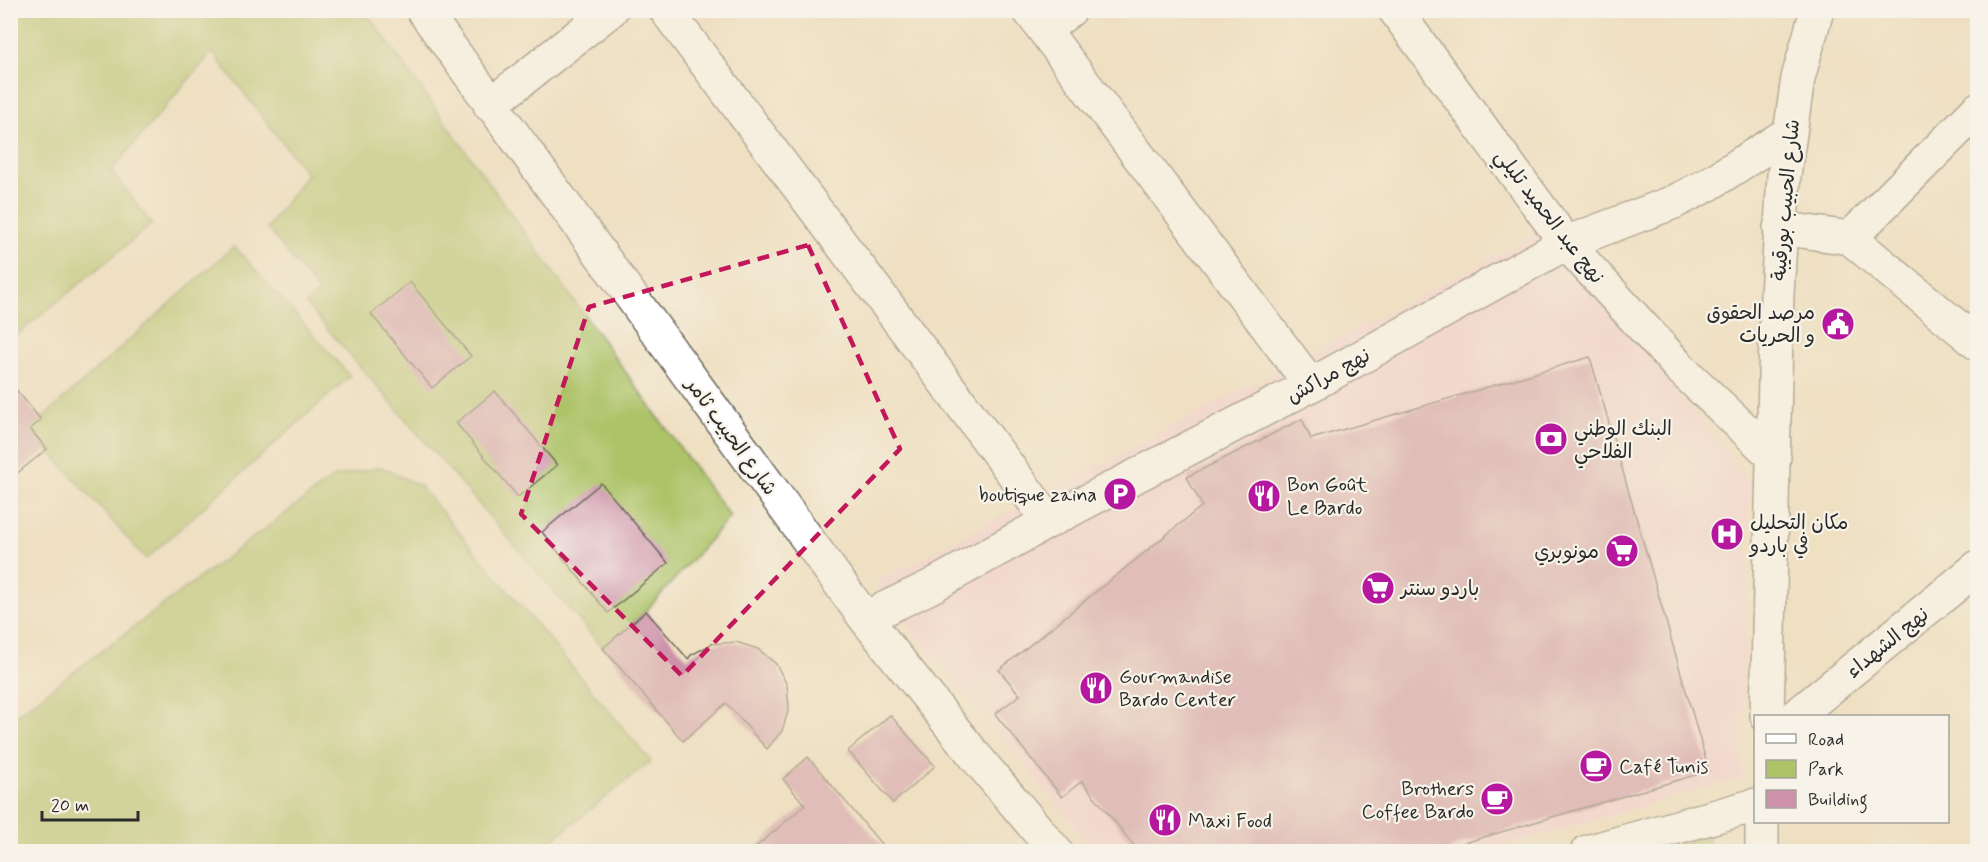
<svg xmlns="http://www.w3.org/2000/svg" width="1988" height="862" font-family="Mynerve,'Playpen Sans Arabic',sans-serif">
<rect width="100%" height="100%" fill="#f7f3e8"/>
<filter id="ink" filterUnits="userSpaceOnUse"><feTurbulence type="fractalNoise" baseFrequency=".0167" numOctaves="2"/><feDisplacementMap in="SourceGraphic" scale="12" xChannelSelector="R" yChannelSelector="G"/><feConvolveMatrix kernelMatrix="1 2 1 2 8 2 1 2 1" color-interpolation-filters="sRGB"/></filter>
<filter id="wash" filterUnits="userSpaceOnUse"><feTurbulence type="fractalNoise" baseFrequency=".008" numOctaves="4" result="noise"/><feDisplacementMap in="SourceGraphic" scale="24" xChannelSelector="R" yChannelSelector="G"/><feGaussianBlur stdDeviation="1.35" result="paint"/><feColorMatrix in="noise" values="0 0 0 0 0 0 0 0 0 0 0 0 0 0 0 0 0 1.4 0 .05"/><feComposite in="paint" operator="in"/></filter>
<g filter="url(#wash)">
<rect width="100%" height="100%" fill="#efe0c2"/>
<path fill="#f5cfd9" d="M1547 228 1750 482 1742 778 1486 851H1095L873 584Z"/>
<path fill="#adc368" stroke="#6c774a" stroke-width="1.5" d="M19 10 365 11 730 517 646 611 603 648 306 304 319 292 267 228 307 174 212 52 111 171 152 224 11 340 10 20Z
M234 246 350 376 146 559 30 429Z
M381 467 420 486 651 761 538 851H11V719L334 477Z
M1709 835V851H1655Z"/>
<g id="blocks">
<path fill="#ce92ab" d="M410 282 471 356 432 388 371 314Z
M1590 357 1709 771 1457 845 1448 852H1139L1082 781 1062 797 995 714 1020 695 999 670 1202 506 1187 477 1302 419 1311 439Z
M10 382 41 420 30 429 47 449 10 479Z
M495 391 557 465 518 497 456 423Z
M601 483 668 563 608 613 542 532Z
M646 611 688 659 691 655 712 644 736 642 758 649 776 664 787 685 789 708 782 731 767 749 726 703 683 741 603 648Z
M890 715 935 766 893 803 848 751Z
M808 757 888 852H750L805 805 783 779Z"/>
</g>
</g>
<g filter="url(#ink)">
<use href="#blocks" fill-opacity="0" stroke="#706a60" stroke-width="1.5"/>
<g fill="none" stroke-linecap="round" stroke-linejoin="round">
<g stroke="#706a60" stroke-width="36">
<path id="minor" d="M423 10 865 618 975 756 1056 852
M666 10 1049 521
M1029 10 1311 385
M1395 10 1566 243 1681 369 1774 457
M1044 30 1070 10
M490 105 611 10
M1780 228 1850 238 1978 109
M1850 238 1978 344
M865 618 930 587 1049 521 1311 385 1566 243 1674 202 1709 184 1789 133
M1767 716 1777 295 1784 175 1798 78 1817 10
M1796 716 1978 567
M1587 852 1756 805
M1762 852V822"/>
</g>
<use href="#minor" stroke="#fff" stroke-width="33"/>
</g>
</g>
<path d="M0 0H1988V862H0ZM808 245 900 449 682 676 521 514 589 307Z" fill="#efe0c2" fill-opacity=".55" fill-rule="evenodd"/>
<path fill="none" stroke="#c2185b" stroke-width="4.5" stroke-dasharray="12 8" stroke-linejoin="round" d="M808 245 900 449 682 676 521 514 589 307Z"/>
<defs>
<g id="civic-disc" transform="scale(1.725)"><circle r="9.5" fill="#b5179e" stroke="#f7f3e8"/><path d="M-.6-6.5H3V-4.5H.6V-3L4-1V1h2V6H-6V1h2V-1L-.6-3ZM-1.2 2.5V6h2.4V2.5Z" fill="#fff"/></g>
<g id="bank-disc" transform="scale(1.725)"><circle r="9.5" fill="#b5179e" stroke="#f7f3e8"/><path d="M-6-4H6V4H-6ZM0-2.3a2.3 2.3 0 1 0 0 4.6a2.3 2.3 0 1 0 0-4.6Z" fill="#fff"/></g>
<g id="parking-disc" transform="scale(1.725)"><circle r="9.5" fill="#b5179e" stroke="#f7f3e8"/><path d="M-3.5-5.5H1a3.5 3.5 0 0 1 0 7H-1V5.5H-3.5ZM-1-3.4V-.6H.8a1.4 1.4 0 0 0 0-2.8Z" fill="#fff"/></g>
<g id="restaurant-disc" transform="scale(1.725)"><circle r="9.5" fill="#b5179e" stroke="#f7f3e8"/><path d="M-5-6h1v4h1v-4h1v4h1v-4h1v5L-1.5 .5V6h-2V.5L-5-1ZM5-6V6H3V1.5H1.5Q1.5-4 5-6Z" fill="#fff"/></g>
<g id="hospital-disc" transform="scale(1.725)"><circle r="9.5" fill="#b5179e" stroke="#f7f3e8"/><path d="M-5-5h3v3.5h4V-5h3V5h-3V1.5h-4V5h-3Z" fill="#fff"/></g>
<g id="supermarket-disc" transform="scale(1.725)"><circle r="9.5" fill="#b5179e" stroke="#f7f3e8"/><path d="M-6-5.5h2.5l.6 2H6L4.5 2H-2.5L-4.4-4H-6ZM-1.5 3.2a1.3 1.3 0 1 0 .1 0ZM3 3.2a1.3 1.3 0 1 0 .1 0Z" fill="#fff"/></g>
<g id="cafe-disc" transform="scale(1.725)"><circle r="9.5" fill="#b5179e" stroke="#f7f3e8"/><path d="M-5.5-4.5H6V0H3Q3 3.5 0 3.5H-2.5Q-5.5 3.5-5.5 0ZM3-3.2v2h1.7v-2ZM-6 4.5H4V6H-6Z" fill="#fff"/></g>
</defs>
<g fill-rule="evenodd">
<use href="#civic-disc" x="1838" y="324"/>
<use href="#bank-disc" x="1551" y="439"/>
<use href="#parking-disc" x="1120" y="494"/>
<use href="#restaurant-disc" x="1264" y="496"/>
<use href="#hospital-disc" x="1727" y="534"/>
<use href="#supermarket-disc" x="1622" y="551"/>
<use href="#supermarket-disc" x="1378" y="588"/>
<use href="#restaurant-disc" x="1096" y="688"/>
<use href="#cafe-disc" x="1596" y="766"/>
<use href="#cafe-disc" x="1497" y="799"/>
<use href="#restaurant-disc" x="1165" y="820"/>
</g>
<g text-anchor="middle" stroke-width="4.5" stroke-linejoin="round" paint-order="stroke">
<g font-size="20" fill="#2b2b2b" stroke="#f7f3e8">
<text transform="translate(1785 200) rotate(-85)" y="7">شارع الحبيب بورقيبة</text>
<text transform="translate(1550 216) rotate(52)" y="7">نهج عبد الحميد تليلي</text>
<text transform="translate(1328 375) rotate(-29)" y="7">نهج مراكش</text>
<text transform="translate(732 436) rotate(54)" y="7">شارع الحبيب ثامر</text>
<text transform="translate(1887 642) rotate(-39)" y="7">نهج الشهداء</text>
</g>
<g font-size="20" fill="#2b2b2b" stroke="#f7f3e8" text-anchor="start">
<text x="1815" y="319" text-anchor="end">مرصد الحقوق<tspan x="1815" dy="23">و الحريات</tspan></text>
<text x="1574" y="435">البنك الوطني<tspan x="1574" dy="23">الفلاحي</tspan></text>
<text x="1287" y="491">Bon Goût<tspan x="1287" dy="23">Le Bardo</tspan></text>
<text x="1097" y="501" text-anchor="end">boutique zaina</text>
<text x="1750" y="529">مكان التحليل<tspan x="1750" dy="23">في باردو</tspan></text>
<text x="1599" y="558" text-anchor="end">مونوبري</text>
<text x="1401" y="595">باردو سنتر</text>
<text x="1119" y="683">Gourmandise<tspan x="1119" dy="23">Bardo Center</tspan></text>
<text x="1619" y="773">Café Tunis</text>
<text x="1474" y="795" text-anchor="end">Brothers<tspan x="1474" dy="23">Coffee Bardo</tspan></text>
<text x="1188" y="827">Maxi Food</text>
</g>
</g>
<rect width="1988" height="862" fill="none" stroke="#f7f3e8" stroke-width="36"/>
<rect x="1754" y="715" width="195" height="108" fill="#f7f3e8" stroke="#a5a39c" stroke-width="1.5"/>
<rect x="1766" y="734" width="30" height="9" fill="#ffffff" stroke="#a5a39c" stroke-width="1.5"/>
<text x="1808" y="745" font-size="18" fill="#2b2b2b">Road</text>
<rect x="1766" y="760" width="30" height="18" fill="#adc368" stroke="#a5a39c" stroke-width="1.5"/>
<text x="1808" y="775" font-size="18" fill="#2b2b2b">Park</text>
<rect x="1766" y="790" width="30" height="18" fill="#ce92ab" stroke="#a5a39c" stroke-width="1.5"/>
<text x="1808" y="805" font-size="18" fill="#2b2b2b">Building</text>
<path d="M42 811v9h96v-9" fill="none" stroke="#2b2b2b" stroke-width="3"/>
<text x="51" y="811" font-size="18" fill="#2b2b2b" stroke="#f7f3e8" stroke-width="4.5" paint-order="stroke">20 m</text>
</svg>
